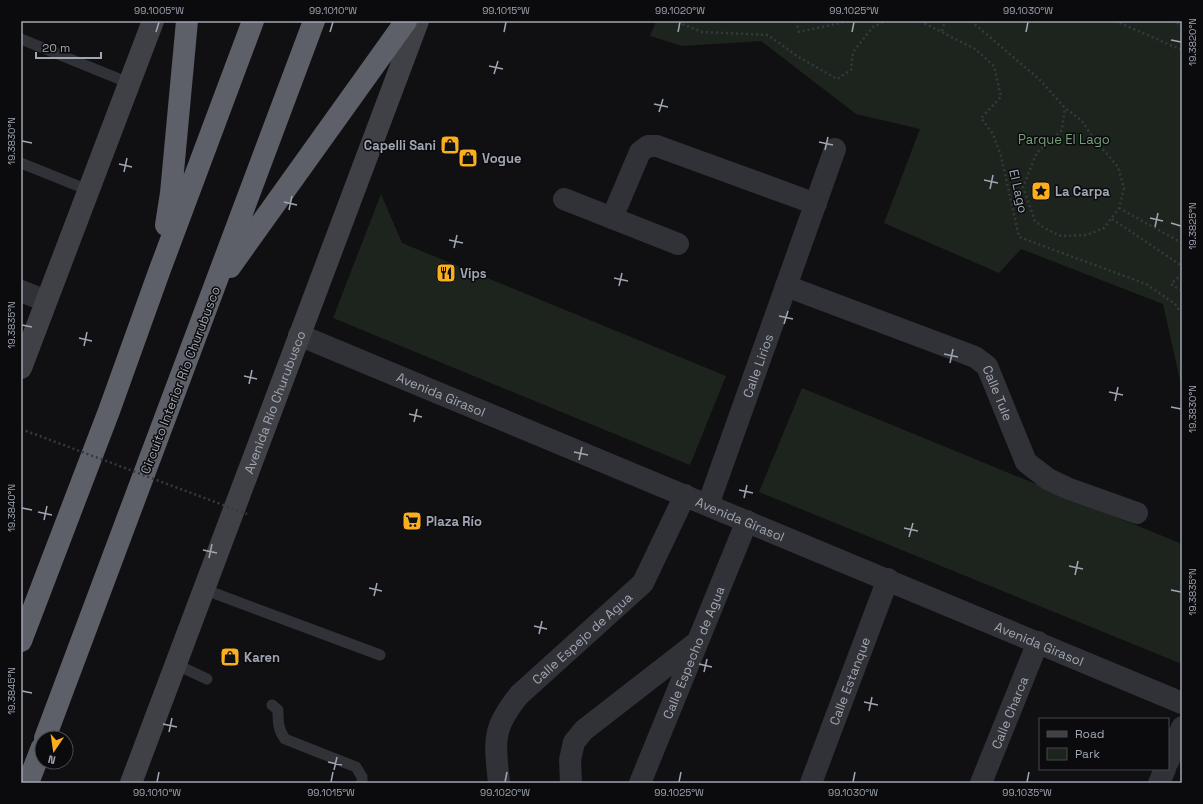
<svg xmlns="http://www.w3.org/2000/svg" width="1203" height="804" font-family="'Space Grotesk',sans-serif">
<rect width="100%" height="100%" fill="#101012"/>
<path fill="#1c241d" d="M656 21H1182V390L1163 304 1021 249 999 273 884 223 920 129 856 114 761 41 682 46 650 36Z
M381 194 402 243 726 376 690 465 333 318Z
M802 388 1182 544V664L759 492Z"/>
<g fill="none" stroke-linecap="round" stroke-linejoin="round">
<path stroke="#37393e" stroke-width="2.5" stroke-dasharray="2 3" stroke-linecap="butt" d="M679 21 680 23 702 32 768 35 797 56 837 79 851 70 853 52 873 27 885 21
M796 21 799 32 849 21
M920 21 975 49 994 66 1001 97 981 118 993 134 1001 156 1019 237 1146 284 1175 304 1182 314
M971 21 1039 79 1065 108 1082 121 1094 139 1118 167 1124 188 1119 208 1104 228 1087 235 1061 236 1044 228 1035 221 1023 187 1037 152 1051 141 1062 130 1065 108
M1115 21 1182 50
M1172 21 1182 25
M942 31 945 21
M1119 208 1182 243
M1112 219 1182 266
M1182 274 1171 284 1182 291"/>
<path stroke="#313237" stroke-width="11" d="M21 39 129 83
M21 163 88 190
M203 589 380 655
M175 664 207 679
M272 705 278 710C278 721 278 730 285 739L356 767 362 777V783"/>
<g stroke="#313237" stroke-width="22">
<path d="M564 199 678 244"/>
<path d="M612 218 640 152 648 146H657L816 204"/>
<path id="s1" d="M786 286 975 357 987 366 1026 462 1048 479 1067 488 1137 513"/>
<path d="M21 291 46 301"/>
<path id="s2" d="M299 335 1182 703"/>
<path id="s3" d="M708 505 835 149"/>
<path d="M1168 762 1182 727"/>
<path id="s4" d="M499 783C495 741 491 730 519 695L643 583 685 495"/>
<path d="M571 783 570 760 574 742 584 730 696 643"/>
<path id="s5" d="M640 783 747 521"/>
<path id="s6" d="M811 783 888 579"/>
<path id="s7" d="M981 783 1038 642"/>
<path d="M1159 783 1165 769"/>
</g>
<g stroke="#3f4147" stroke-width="22">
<path d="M21 368 153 21"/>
<path id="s8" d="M131 783 418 21"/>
</g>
<path stroke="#5d6068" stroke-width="22" d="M166 225 171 193 187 21
M230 267 406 21
M21 641 109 411 159 272 253 21
M45 738 314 21
M28 783 42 747"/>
<path stroke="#37393e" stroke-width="2.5" stroke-dasharray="2 3" stroke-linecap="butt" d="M21 429 247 514"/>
</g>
<path fill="none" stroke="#a0a6b3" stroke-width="1.5" d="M156 32 159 22M330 32 333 22M504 32 506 22M678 32 680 22M852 32 854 22M1026 32 1028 22M1171 40 1181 42M489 66 503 69M494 74 498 61M654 104 668 107M659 112 663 99M22 141 32 143M819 142 833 145M825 150 828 137M119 164 132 167M124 172 127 158M984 180 998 183M990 189 993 175M284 202 297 205M289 210 292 196M1150 218 1163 221M1171 223 1181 226M1155 227 1158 213M449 240 463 243M454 248 457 235M614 278 628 281M619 286 622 273M779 316 793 319M784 324 788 311M22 325 32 327M79 338 92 341M84 346 87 332M944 354 958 357M950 363 953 349M244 376 257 379M249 384 252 370M1109 392 1123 395M1115 401 1118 387M1171 407 1181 409M409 414 422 417M414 422 417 409M574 452 588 455M579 460 582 447M739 490 753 493M744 498 747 485M22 508 32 510M38 512 52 515M44 520 47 506M904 528 918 531M909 537 913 523M203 550 217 553M209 558 212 544M1069 566 1083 569M1075 575 1078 561M369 588 382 591M1171 590 1181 592M374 596 377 583M534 626 547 629M539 634 542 621M699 664 712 667M704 672 707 659M22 691 32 693M864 702 878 705M869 711 872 697M163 724 177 727M169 732 172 718M328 762 342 765M334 770 337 757M157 782 159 772M331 782 333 772M505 782 507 772M679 782 681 772M853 782 855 772M1027 782 1029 772"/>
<defs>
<g id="shop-square" transform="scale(1)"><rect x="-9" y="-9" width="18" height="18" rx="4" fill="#fbae1e" stroke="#0b0b0d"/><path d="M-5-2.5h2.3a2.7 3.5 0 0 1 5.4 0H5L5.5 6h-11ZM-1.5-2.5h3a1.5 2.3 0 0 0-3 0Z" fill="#111"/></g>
<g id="sight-square" transform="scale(1)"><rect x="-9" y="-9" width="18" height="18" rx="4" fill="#fbae1e" stroke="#0b0b0d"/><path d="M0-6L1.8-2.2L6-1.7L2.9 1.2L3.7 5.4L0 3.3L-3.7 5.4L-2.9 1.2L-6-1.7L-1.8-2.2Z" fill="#111"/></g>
<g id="restaurant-square" transform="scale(1)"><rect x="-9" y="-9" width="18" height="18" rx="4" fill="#fbae1e" stroke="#0b0b0d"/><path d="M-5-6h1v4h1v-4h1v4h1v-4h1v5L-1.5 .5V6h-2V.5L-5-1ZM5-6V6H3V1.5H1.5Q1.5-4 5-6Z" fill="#111"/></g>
<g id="supermarket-square" transform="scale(1)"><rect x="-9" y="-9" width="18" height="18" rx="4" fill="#fbae1e" stroke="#0b0b0d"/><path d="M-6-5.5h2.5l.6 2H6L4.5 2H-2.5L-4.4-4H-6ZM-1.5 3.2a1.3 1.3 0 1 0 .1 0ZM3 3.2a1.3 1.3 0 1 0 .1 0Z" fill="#111"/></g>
</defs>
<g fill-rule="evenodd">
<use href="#shop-square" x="450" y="145"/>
<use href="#shop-square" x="468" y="158"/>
<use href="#sight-square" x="1041" y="191"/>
<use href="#restaurant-square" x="446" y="273"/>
<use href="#supermarket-square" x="412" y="521"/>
<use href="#shop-square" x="230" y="657"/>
</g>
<g text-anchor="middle" stroke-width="3" stroke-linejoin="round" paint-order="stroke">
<g font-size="13" fill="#76a078" stroke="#0b0b0d">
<text x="1064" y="144">Parque El Lago</text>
</g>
<g font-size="13" font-weight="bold" fill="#a0a6b3" stroke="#0b0b0d" text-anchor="start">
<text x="436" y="150" text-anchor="end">Capelli Sani</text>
<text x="482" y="163">Vogue</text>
<text x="1055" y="196">La Carpa</text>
<text x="460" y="278">Vips</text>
<text x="426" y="526">Plaza Río</text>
<text x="244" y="662">Karen</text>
</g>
<g font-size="13" fill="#a0a6b3" stroke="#0b0b0d">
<text transform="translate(1019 191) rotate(77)" y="5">El Lago</text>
<text dy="5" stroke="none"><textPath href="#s3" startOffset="148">Calle Lirios</textPath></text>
<text transform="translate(180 380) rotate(-69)" y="5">Circuito Interior Río Churubusco</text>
<text dy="5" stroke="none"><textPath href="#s2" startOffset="154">Avenida Girasol</textPath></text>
<text dy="5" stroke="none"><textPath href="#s1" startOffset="246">Calle Tule</textPath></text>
<text dy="5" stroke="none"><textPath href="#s8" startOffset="407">Avenida Río Churubusco</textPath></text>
<text dy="5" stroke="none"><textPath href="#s2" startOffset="478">Avenida Girasol</textPath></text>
<text dy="5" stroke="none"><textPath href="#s4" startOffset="179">Calle Espejo de Agua</textPath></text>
<text dy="5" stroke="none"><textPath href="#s2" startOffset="802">Avenida Girasol</textPath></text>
<text dy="5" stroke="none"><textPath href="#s5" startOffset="141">Calle Especho de Agua</textPath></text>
<text dy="5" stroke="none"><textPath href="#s6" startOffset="109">Calle Estanque</textPath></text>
<text dy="5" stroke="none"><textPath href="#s7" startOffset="76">Calle Charca</textPath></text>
</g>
</g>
<rect width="1203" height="804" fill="none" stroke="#0b0b0d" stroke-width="44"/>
<rect x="1039" y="718" width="130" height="52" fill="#0b0b0d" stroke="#47494f"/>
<rect x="1047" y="731" width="20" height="6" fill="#3f4147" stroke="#47494f"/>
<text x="1075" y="738" font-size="12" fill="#a0a6b3">Road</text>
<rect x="1047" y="748" width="20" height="12" fill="#1c241d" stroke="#47494f"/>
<text x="1075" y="758" font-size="12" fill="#a0a6b3">Park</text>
<g transform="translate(54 750) rotate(193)"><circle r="19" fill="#0b0b0d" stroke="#47494f"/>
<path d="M0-3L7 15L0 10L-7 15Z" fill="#fbae1e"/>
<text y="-6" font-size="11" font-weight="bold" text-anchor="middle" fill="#a0a6b3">N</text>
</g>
<path d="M36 52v6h65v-6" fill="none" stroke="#a0a6b3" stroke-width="2"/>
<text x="42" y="52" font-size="12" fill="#a0a6b3" stroke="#0b0b0d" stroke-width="3" paint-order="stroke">20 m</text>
<rect x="22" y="22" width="1159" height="760" fill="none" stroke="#a0a6b3" stroke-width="1.5"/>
<g font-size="10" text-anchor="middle" fill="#a0a6b3">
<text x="159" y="14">99.1005°W</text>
<text x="333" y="14">99.1010°W</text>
<text x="506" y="14">99.1015°W</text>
<text x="680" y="14">99.1020°W</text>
<text x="854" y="14">99.1025°W</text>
<text x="1028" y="14">99.1030°W</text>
<text transform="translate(1192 42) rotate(-90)" y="4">19.3820°N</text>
<text transform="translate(11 141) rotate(-90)" y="4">19.3830°N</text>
<text transform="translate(1192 226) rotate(-90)" y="4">19.3825°N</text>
<text transform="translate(11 325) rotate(-90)" y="4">19.3835°N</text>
<text transform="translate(1192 409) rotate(-90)" y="4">19.3830°N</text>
<text transform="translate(11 508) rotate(-90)" y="4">19.3840°N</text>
<text transform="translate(1192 592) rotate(-90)" y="4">19.3835°N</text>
<text transform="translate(11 691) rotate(-90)" y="4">19.3845°N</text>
<text x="157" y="796">99.1010°W</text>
<text x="331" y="796">99.1015°W</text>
<text x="505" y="796">99.1020°W</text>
<text x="679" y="796">99.1025°W</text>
<text x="853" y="796">99.1030°W</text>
<text x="1027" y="796">99.1035°W</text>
</g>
</svg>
